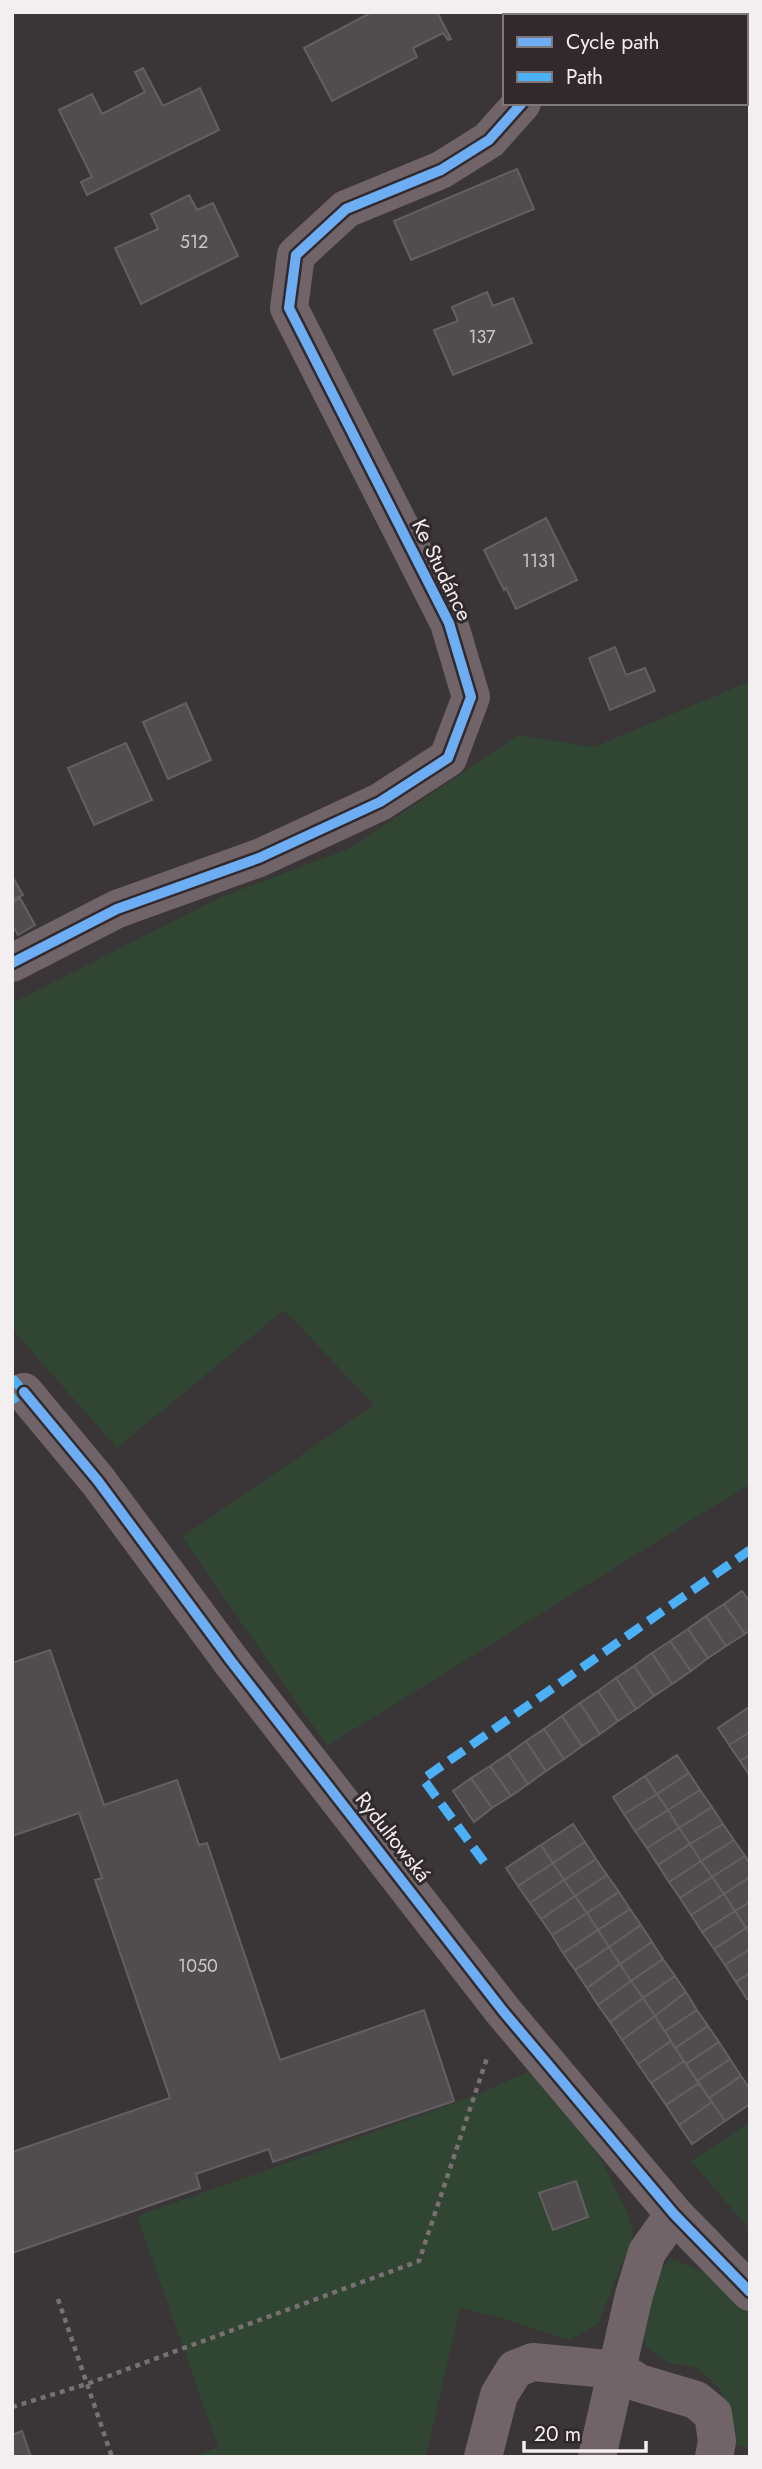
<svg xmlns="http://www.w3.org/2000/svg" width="762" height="2469" font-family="Jost,sans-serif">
<rect width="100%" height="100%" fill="#3a3537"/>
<path fill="#304532" d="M750 681V1484L327 1746 182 1537 374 1405 284 1310 117 1448 12 1329V1003L221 897 348 849 519 735 594 747Z
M533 2070 601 2159 629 2216 634 2234 598 2324 569 2340 494 2316 460 2308 426 2457H191L218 2447 137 2216 455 2103Z
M750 2122V2230L691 2161Z
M671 2259C706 2269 726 2286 750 2312V2448L735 2445 730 2415 720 2389 696 2367 668 2363 647 2348 641 2328 654 2276Z"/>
<path fill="#514c4e" stroke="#645f61" stroke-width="2" d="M372 12H437L451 39 448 40 443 33 413 48 417 57 332 101 304 48Z
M143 68 163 106 200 88 219 130 87 195 81 182 92 177 59 110 92 94 102 114 145 92 135 72Z
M517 169 534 209 411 260 394 221Z
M189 195 197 210 213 203 238 256 141 304 115 248 158 229 151 214Z
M487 292 493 306 513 298 532 343 453 375 434 330 458 321 452 307Z
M546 518 577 580 516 609 506 588 504 590 484 550Z
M615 647 626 675 645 668 655 691 610 710 589 658Z
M186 703 211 760 168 779 143 722Z
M126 743 152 800 94 825 68 768Z
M12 876 23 895 12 900Z
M20 898 35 925 18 935 12 925V903Z
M742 1591 750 1602V1630L745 1634 724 1604Z
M724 1604 745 1634 726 1646 706 1616Z
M706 1616 726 1646 708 1658 688 1629Z
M688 1629 708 1658 691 1671 670 1641Z
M670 1641 691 1671 672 1684 652 1653Z
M50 1650 104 1805 177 1780 199 1845 207 1843 280 2060 424 2010 454 2101 273 2162 269 2149 196 2174 200 2188 12 2253V2152L170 2098 95 1880 102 1878 79 1813 12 1836V1663Z
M652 1653 672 1684 654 1696 634 1666Z
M634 1666 654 1696 636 1709 616 1678Z
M616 1678 636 1709 618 1721 598 1691Z
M598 1691 618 1721 600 1734 580 1703Z
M580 1703 600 1734 582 1746 562 1716Z
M749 1707 750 1732 729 1745 718 1728Z
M562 1716 582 1746 564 1759 544 1729Z
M544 1729 564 1759 546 1771 526 1741Z
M750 1732V1755L740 1761 729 1745Z
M526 1741 546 1771 528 1784 508 1754Z
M508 1754 528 1784 511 1796 490 1766Z
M677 1755 689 1773 657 1794 645 1776Z
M750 1755V1776L740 1761Z
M490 1766 511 1796 492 1808 471 1778Z
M689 1773 700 1790 668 1810 657 1794Z
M645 1776 657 1794 624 1814 613 1797Z
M471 1778 492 1808 474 1822 453 1791Z
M700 1790 712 1807 679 1828 668 1810Z
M657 1794 668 1810 635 1831 624 1814Z
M712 1807 723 1824 690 1844 679 1828Z
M668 1810 679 1828 647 1848 635 1831Z
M573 1824 585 1842 553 1863 541 1845Z
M723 1824 734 1840 701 1861 690 1844Z
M679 1828 690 1844 658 1865 647 1848Z
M734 1840 745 1856 712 1877 701 1861Z
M585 1842 596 1859 564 1880 553 1863Z
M690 1844 701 1861 669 1882 658 1865Z
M541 1845 553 1863 518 1886 506 1868Z
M745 1856 750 1864V1877L724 1894 712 1877Z
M596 1859 607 1875 575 1896 564 1880Z
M701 1861 712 1877 680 1898 669 1882Z
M553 1863 564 1880 530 1903 518 1886Z
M607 1875 619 1892 587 1913 575 1896Z
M712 1877 724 1894 691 1915 680 1898Z
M750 1877V1902L735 1911 724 1894Z
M564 1880 575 1896 541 1919 530 1903Z
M619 1892 630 1909 598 1930 587 1913Z
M724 1894 735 1911 702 1932 691 1915Z
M575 1896 587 1913 552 1935 541 1919Z
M750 1902V1926L746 1928 735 1911Z
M630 1909 641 1925 609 1947 598 1930Z
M735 1911 746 1928 714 1949 702 1932Z
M587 1913 598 1930 563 1953 552 1935Z
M641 1925 652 1942 620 1964 609 1947Z
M746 1928 750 1934V1949L725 1965 714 1949Z
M598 1930 609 1947 575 1970 563 1953Z
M652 1942 663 1959 631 1981 620 1964Z
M609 1947 620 1964 587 1988 575 1970Z
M750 1949V1973L736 1982 725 1965Z
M663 1959 675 1976 643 1998 631 1981Z
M620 1964 631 1981 598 2005 587 1988Z
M750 1973V1997L747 1999 736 1982Z
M675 1976 686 1992 655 2016 643 1998Z
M631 1981 643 1998 610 2022 598 2005Z
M686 1992 697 2010 665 2031 655 2016Z
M643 1998 655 2016 622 2040 610 2022Z
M697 2010 708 2026 675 2048 665 2031Z
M655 2016 671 2041 638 2064 622 2040Z
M708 2026 719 2042 686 2064 675 2048Z
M671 2041 684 2061 651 2083 638 2064Z
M719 2042 730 2059 697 2081 686 2064Z
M730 2059 741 2076 709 2098 697 2081Z
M684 2061 699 2083 666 2105 651 2083Z
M741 2076 750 2089V2104L725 2121 709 2098Z
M699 2083 712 2102 679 2125 666 2105Z
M712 2102 725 2121 692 2144 679 2125Z
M576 2181 588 2217 553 2230 539 2193Z
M22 2431 31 2457H12V2435Z"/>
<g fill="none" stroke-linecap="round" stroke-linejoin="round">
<path stroke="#797073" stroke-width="4.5" stroke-dasharray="5 5" stroke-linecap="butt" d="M58 2299 112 2457
M12 2407 87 2384 419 2261 488 2055"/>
<path stroke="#716469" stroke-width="38" d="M608 16 614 12
M12 963 117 909 259 858 380 802 448 758 471 697 449 623 289 308 296 255 346 209 441 170 489 140 522 103
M24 1392 98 1481 231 1661 503 2011 674 2214 750 2292
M483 2457 499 2395 515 2369 533 2362 618 2370 639 2383 696 2400 713 2414 717 2441 714 2457
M597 2457 634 2295 647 2252 674 2214"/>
<path stroke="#4cb0f7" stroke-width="9" stroke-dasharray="18 9" stroke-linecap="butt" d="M608 16 614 12
M12 1378 24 1392 12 1400
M484 1862 423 1779 750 1550"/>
<g stroke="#32292c" stroke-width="15">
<path id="cycleway" d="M12 963 117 909 259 858 380 802 448 758 471 697 449 623 289 308 296 255 346 209 441 170 489 140 522 103
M24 1392 98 1481 231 1661 503 2011 674 2214 750 2292"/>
</g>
<use href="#cycleway" stroke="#6dadf4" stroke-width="10"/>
</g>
<g text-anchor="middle" stroke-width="6" stroke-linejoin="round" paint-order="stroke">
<g font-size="18" fill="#cac6c8">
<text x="194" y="248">512</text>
<text x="482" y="343">137</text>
<text x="539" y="567">1131</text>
<text x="198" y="1972">1050</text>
</g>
<g font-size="21" fill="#f3eef0" stroke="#32292c">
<text transform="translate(442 570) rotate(64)" y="7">Ke Studánce</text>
<text transform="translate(393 1837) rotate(52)" y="7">Rydultowská</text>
</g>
</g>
<rect width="762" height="2469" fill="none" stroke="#f3eef0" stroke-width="28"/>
<rect x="503" y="14" width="245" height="91" fill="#32292c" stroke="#7f787a" stroke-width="2"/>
<rect x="517" y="37" width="35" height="10" fill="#6dadf4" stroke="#7f787a" stroke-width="2"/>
<text x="566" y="49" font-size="21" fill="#f3eef0">Cycle path</text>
<rect x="517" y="72" width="35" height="10" fill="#4cb0f7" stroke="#7f787a" stroke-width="2"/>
<text x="566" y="84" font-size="21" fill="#f3eef0">Path</text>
<path d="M524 2441v10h122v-10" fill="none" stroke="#f3eef0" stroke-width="3.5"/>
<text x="534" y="2441" font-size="21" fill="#f3eef0" stroke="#32292c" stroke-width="5" paint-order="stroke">20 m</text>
</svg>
